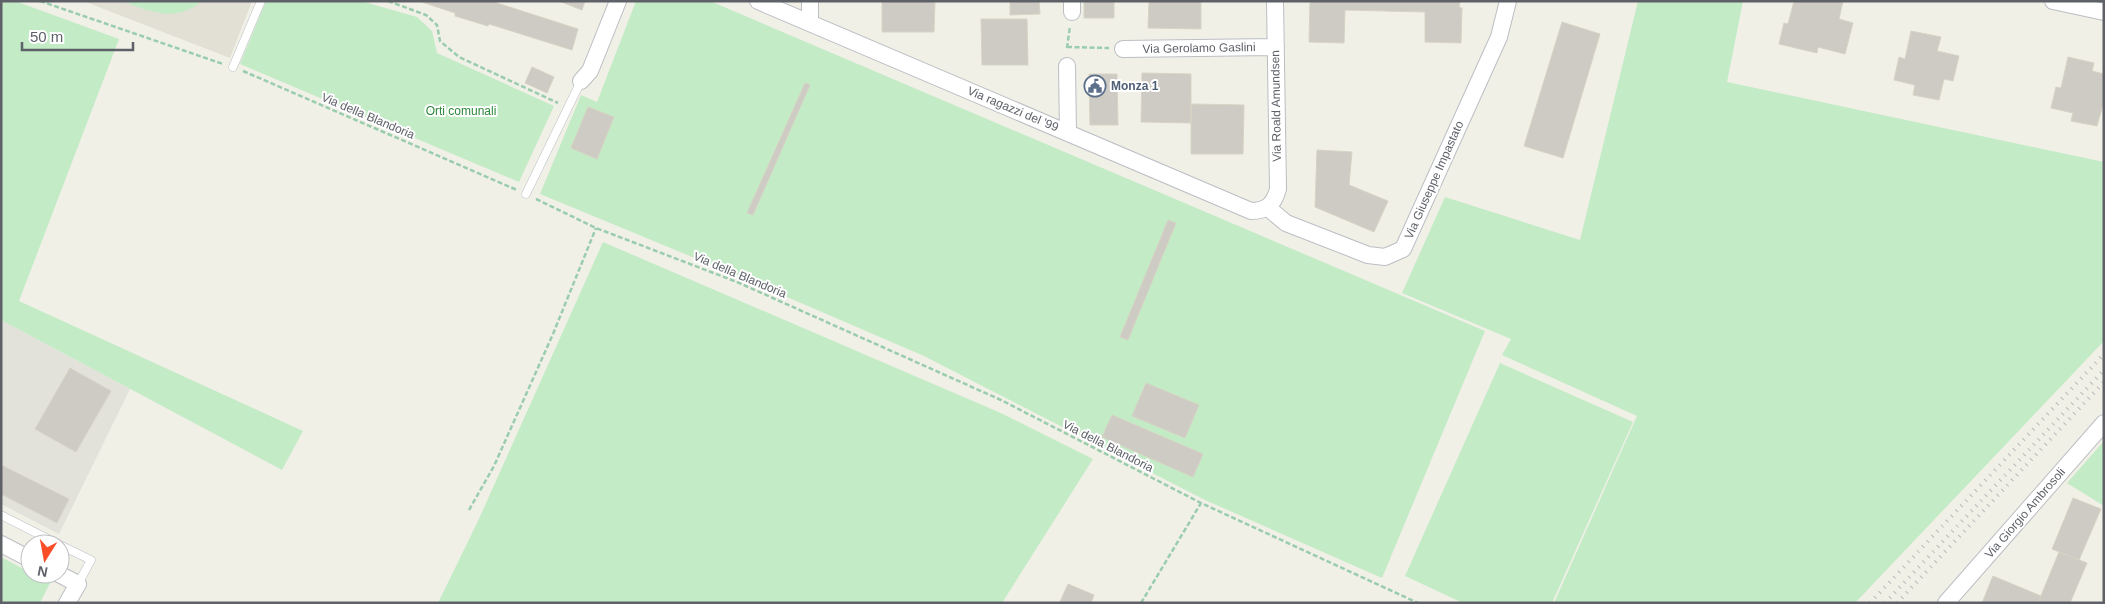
<svg xmlns="http://www.w3.org/2000/svg" width="2105" height="604" font-family="Arial,sans-serif">
<rect width="100%" height="100%" fill="#f1f0e7"/>
<path fill="#e2e2db" d="M1 320 130 389 59 534 1 504Z"/>
<path fill="#e2e0d5" d="M83 1H252L230 58Z"/>
<path fill="#c2ebc6" d="M1 1H15L119 39 19 301 303 431 282 470 1 320Z
M122 1H202C176 23 151 12 122 1Z
M266 1H361L417 17 432 31 437 53 554 106 519 182 240 64Z
M636 1H710L1485 331 1382 578 1205 500 924 356 731 273 540 194 581 95 597 102Z
M1638 1H1743L1727 82 2104 162V341L1855 603H1554L1637 416 1502 355 1511 339 1402 293 1445 197 1580 240Z
M603 242 1003 414 1093 459 1002 603H438L478 521Z
M1500 363 1633 422 1552 603H1463L1405 576Z
M2104 441V506L2067 483Z
M1 557 50 583 40 603H1Z"/>
<path fill="#cdcbc3" stroke="#d7d3c4" d="M419 1H497V3L578 29 572 50 489 24 488 26 455 16V13Z
M559 1H585L582 10Z
M882 1H935L934 32H882Z
M1010 1H1039L1040 14 1010 15Z
M1084 1H1114V18H1084Z
M1149 1H1201V29L1148 28Z
M1310 1H1460L1459 7 1462 8 1461 43 1425 42V12L1345 10 1344 43 1309 42Z
M1794 1H1843L1839 19 1853 23 1845 54 1818 47 1817 53 1779 44 1784 23 1788 24Z
M981 19H1027L1028 65H982Z
M1562 22 1600 34 1563 158 1524 146Z
M1911 31 1941 37 1937 51 1959 56 1953 81 1944 79 1939 100 1913 95 1915 85 1894 80 1899 57 1905 59Z
M2068 57 2094 63 2092 71 2104 74V101L2097 126 2071 121 2073 113 2051 108 2056 87 2061 88Z
M532 67 554 77 547 93 525 83Z
M1142 73 1191 74V123L1141 122Z
M1089 74H1117L1118 125H1090Z
M805 83 810 85 753 215 747 213Z
M1191 104 1244 105 1243 154H1191Z
M588 107 614 117 597 159 571 148Z
M1317 150 1352 152 1349 185 1388 201 1374 232 1315 207Z
M1168 220 1176 223 1128 340 1120 337Z
M70 368 111 391 76 452 35 429Z
M1146 383 1199 405 1185 438 1132 416Z
M1112 415 1203 454 1193 477 1102 437Z
M1 465 69 499 57 523 1 494Z
M2073 498 2101 509 2079 560 2052 549Z
M2059 552 2087 563 2070 603H2038Z
M1993 576 2041 596 2038 603H1982Z
M1068 584 1094 595 1091 603 1060 602Z"/>
<g fill="none" stroke-linecap="round" stroke-linejoin="round">
<g stroke="#bbbec3" stroke-width="9">
<path id="service" d="M233 67 261 1
M526 194 581 81
M1 515 58 544
M60 545 91 560 78 584"/>
</g>
<g stroke="#bbbec3" stroke-width="18">
<path id="minor" d="M758 1 1251 211C1267 211 1274 204 1278 189L1275 1
M1072 1V12
M2053 1 2104 12
M810 23V1
M1123 49 1276 47
M1067 66 1068 133
M581 81 590 71 618 1
M1268 208 1286 223 1368 255 1385 257 1403 249 1499 37 1508 1
M1 544 30 559
M59 574 78 584 67 603
M1946 603 2104 423"/>
</g>
<path stroke="#9accae" stroke-width="2.5" stroke-dasharray="5 2.5" stroke-linecap="butt" d="M40 1 223 64
M388 1 426 15 437 25 440 41 459 57 558 103
M1067 47 1109 48
M1067 48 1070 26
M243 71 517 190
M536 199 596 228 737 282 1001 400 1201 503 1418 603
M469 510 494 466 553 334 596 228
M1141 603 1201 503"/>
<use href="#service" stroke="#fff" stroke-width="8"/>
<use href="#minor" stroke="#fff" stroke-width="16"/>
<path stroke="#b8b8b9" stroke-width="4" stroke-dasharray="1 6" stroke-linecap="butt" d="M1870 603 2104 354
M1885 603 2104 370
M1897 603 2104 382"/>
</g>
<defs>
<g id="civic-ring" transform="scale(1.125)"><circle r="9.5" fill="#fff" stroke="#5c6f8a" stroke-width="1.5"/><path d="M-.6-6.5H3V-4.5H.6V-3L4-1V1h2V6H-6V1h2V-1L-.6-3ZM-1.2 2.5V6h2.4V2.5Z" fill="#5c6f8a"/></g>
</defs>
<g fill-rule="evenodd">
<use href="#civic-ring" x="1095" y="86"/>
</g>
<g text-anchor="middle" stroke-width="4" stroke-linejoin="round" paint-order="stroke">
<g font-size="12" fill="#5e6168" stroke="#fff">
<text transform="translate(1199 48) rotate(-1)" y="4">Via Gerolamo Gaslini</text>
<text transform="translate(1276 106) rotate(-91)" y="4">Via Roald Amundsen</text>
<text transform="translate(1013 109) rotate(23)" y="4">Via ragazzi del '99</text>
<text transform="translate(368 116) rotate(23)" y="4">Via della Blandoria</text>
<text transform="translate(1434 180) rotate(-66)" y="4">Via Giuseppe Impastato</text>
<text transform="translate(740 275) rotate(23)" y="4">Via della Blandoria</text>
<text transform="translate(1108 446) rotate(27)" y="4">Via della Blandoria</text>
<text transform="translate(2025 513) rotate(-49)" y="4">Via Giorgio Ambrosoli</text>
</g>
<g font-size="12" font-weight="bold" fill="#4e5e75" stroke="#fff" text-anchor="start">
<text x="1111" y="90">Monza 1</text>
</g>
<g font-size="12" fill="#2e873b" stroke="#fff">
<text x="461" y="115">Orti comunali</text>
</g>
</g>
<rect width="2105" height="604" fill="none" stroke="#5e6168" stroke-width="5"/>
<g transform="translate(45 559) rotate(191)"><circle r="24" fill="#ffffff" stroke="#bfc0c3"/>
<path d="M0-4L9 19L0 12L-9 19Z" fill="#f84d26"/>
<text y="-8" font-size="14" font-weight="bold" text-anchor="middle" fill="#5e6168">N</text>
</g>
<path d="M22 42v8h111v-8" fill="none" stroke="#5e6168" stroke-width="2.5"/>
<text x="30" y="42" font-size="15" fill="#5e6168" stroke="#ffffff" stroke-width="4" paint-order="stroke">50 m</text>
</svg>
